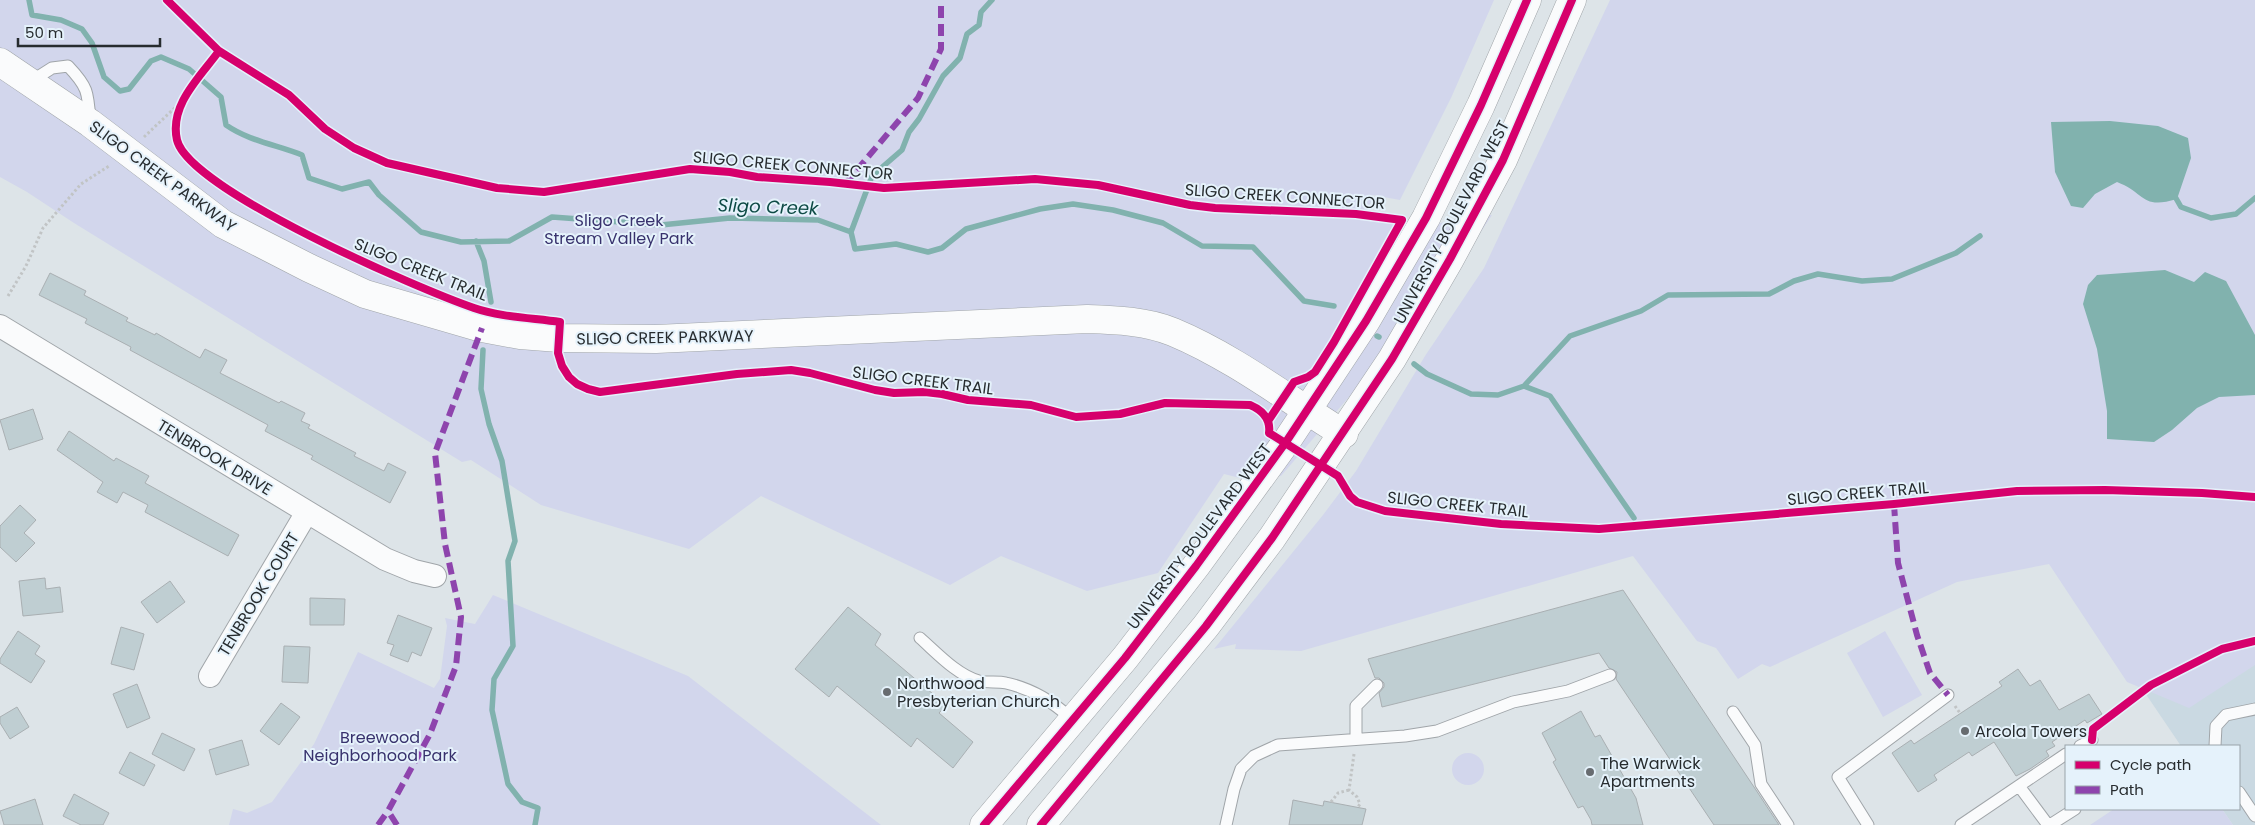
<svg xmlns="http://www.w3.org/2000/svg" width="2255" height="825" font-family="Poppins,sans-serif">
<rect width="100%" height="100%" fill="#dde4e8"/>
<path fill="#cad9e2" d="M2255 634V825H2233L2222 809H2239V746H2181L2139 684Z"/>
<path fill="#d2d6ec" d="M0 0H1494L1451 98 1400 200 1373 195 1366 216 1407 228 1492 215 1446 284 1281 476 1244 479 1224 474 1158 573 1087 591 1001 556 950 585 761 496 689 549 541 505 471 460 462 462 74 223 27 192 0 177Z
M1610 0H2255V665L2189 708 2127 682 2049 564 1957 582 1770 667 1762 664 1738 679 1716 648 1697 641 1633 556 1301 651 1235 649 1236 644 1214 649 1323 515 1356 471 1425 356 1484 268Z
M493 595 688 676 881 825H229L233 809 247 813 272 802 314 744 358 652 434 688 440 679 447 626 445 618 475 624Z
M1885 631 1922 695 1883 717 1847 653Z
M1452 769a16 16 0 1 1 32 0a16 16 0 1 1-32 0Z
M2114 809H2222L2233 825H2090Z"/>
<path fill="#81b2ae" d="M2110 121 2158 126 2188 138 2191 158 2177 199C2141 210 2146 193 2117 182L2095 194 2083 208 2071 206 2055 172 2051 122Z
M2165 270 2194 282 2205 272 2226 281 2255 335V395L2219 397 2197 408 2172 430 2154 442 2107 439V411L2097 349 2083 304 2088 285 2097 275Z"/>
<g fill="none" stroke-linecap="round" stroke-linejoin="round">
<path stroke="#81b2ae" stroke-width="5.5" d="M29 0 32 15 61 20 82 29 92 43 104 77 120 91 129 89 151 61 161 57 189 69 221 97 226 125C249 141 277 145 302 155L309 178 342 189 369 182 379 195 421 232 461 242 509 241 552 217 661 225 730 218 818 220 851 232 855 249 896 244 928 252 942 248 966 229 1040 209 1073 204 1113 210 1163 223 1202 246 1253 247 1304 301 1334 306
M2173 193 2181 207 2211 218 2236 214 2255 198
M851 232 872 176 902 150 909 132 919 119 943 76 960 58 967 34 979 25 981 12 992 0
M476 241 484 261 491 302
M1377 336 1379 337
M483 350 481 389 489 424 502 461 515 541 508 561 513 646 494 679 492 710 508 784 522 802 538 808 535 825
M1414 364 1427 374 1471 394 1498 395 1524 386 1570 336 1641 311 1668 295 1769 294 1794 281 1818 274 1862 281 1892 279 1956 253 1980 236
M1524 386 1550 396 1634 518"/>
</g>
<path fill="#bfced2" stroke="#a9afb2" d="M50 273 86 291 84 295 128 318 126 321 155 335 156 333 200 358 205 349 227 360 220 373 279 403 281 401 305 413 301 421 310 425 308 428 356 453 354 456 384 471 388 463 406 472 390 503 311 459 313 456 265 431 268 425 130 350 131 347 85 323 87 319 39 295Z
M33 409 43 439 9 450 0 420Z
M69 431 114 461 116 458 149 476 145 483 239 535 228 556 145 512 148 505 123 492 117 503 97 492 103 482 57 450Z
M20 505 36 520 24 533 35 543 16 562 0 547V526Z
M45 578 46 589 60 587 63 612 23 616 19 581Z
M170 581 185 602 157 623 141 602Z
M1623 590 1754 787 1779 825H1714L1616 679 1617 672 1609 668 1599 653 1382 707 1379 693 1384 687V683L1379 678H1375L1368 659Z
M310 598 345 599 344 625H310Z
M848 607 881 634 875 645 946 705 939 713 973 742 953 768 917 738 911 747 837 686 829 697 795 669Z
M398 615 432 628 421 656 412 652 408 662 390 655 394 645 387 643Z
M121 627 144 634 134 670 111 664Z
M18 631 40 646 35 654 45 661 31 683 0 663V659Z
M284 646 310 647 308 683 282 682Z
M2018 669 2030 686 2040 680 2059 710 2089 694 2102 714 2087 723 2085 720 2052 742 2055 746 2046 751 2049 756 2030 769 2016 776 1994 742 1972 756 1969 752 1934 775 1937 780 1918 792 1892 753 1911 740 1914 744 2002 686 1999 682Z
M137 684 150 718 127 728 113 694Z
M281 703 300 717 279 745 260 731Z
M17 707 29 727 10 739 0 723V717Z
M1581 711 1595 737 1600 735 1636 798 1643 825H1592L1591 820 1583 806 1578 808 1553 762 1556 760 1542 733Z
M162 733 195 749 184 771 152 754Z
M242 740 249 765 216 775 209 750Z
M130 752 155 765 144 786 119 773Z
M74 794 109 813 103 825H81L63 816Z
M35 799 43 825H4L0 811Z
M1293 800 1323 806 1324 801 1366 809 1362 825H1289Z"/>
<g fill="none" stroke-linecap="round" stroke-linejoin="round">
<g stroke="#a0a5a9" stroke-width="13">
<path id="lane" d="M30 82 52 68 68 66C88 87 88 92 90 121
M920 638C937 653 957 675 979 681 988 683 998 681 1006 683 1033 689 1053 702 1073 720
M1733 712 1755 745 1761 784 1788 825
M1356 739V706L1377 685
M2080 746 2092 740
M2215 746 2216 726 2226 715 2255 709
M2019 786 2048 825
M2239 792 2255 816
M1226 825 1234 789 1241 769 1254 756 1278 745 1405 736 1437 731 1513 702 1568 691 1610 675
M1868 825 1838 777 1948 695
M1961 825 2066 754
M2050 825 2075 809"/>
</g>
<g stroke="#a0a5a9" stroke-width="24">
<path id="street" d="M0 326 385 559 414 571 435 576
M210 676 307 512"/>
</g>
<g stroke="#a0a5a9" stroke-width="29">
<path id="secondary" d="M0 62 90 123 223 224 309 268 365 294 482 328 520 335 559 338 656 339 1087 319C1116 320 1146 321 1173 332 1233 357 1289 400 1344 434"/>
</g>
<g stroke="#a0a5a9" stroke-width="29">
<path id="primary" d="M984 825 1125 658 1196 566 1286 442 1366 321 1426 218 1481 105 1527 0
M1041 825 1206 626 1272 538 1392 359 1450 259 1503 160 1572 0"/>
</g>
<path stroke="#c1c4c5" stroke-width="3" stroke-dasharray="2.5 2.5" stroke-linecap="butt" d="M144 137 183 100
M8 296 26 266 43 228 81 184 109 166
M1955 706 1960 713
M1354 754 1349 790 1357 797 1360 804 1358 807
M1331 802 1338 793 1349 790"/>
<use href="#lane" stroke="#fafbfc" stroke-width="11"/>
<use href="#street" stroke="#fafbfc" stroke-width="22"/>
<use href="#secondary" stroke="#fafbfc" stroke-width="28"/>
<use href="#primary" stroke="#fafbfc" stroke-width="28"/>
<path stroke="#8e44ad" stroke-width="6" stroke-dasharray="12 6" stroke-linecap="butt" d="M845 184 918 98 941 49V0
M1894 504 1898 563 1917 635 1930 673 1948 695
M378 825 388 811
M397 825 388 811 430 734 456 666 461 617 445 544 435 453 482 328"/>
<g stroke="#e5f2fb" stroke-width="11">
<path id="cycleway" d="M167 0 219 51 289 95 325 129 354 148 387 163 497 188 544 192 690 169 730 172 757 177 830 182 884 188 1035 179 1098 185 1190 205 1215 208 1356 214 1402 220 1334 342 1315 372 1308 377 1294 382 1268 421
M219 51C200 77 169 105 177 140 189 190 421 290 474 308 500 317 532 318 560 322L558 353 562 366 569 377 577 384 588 389 600 392 737 374 791 370 810 373 875 390 894 393 925 392 942 394 968 400 1031 405 1076 417 1120 414 1165 403 1250 405C1262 410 1271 418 1269 433L1338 476 1350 496 1357 502 1385 511 1501 524 1599 529 1894 504 2017 491 2105 490 2202 493 2255 497
M2092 740 2093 729 2151 685 2222 649 2255 641
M984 825 1125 658 1196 566 1286 442 1366 321 1426 218 1481 105 1527 0
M1041 825 1206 626 1272 538 1392 359 1450 259 1503 160 1572 0"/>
</g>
<use href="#cycleway" stroke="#d6006c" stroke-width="8"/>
</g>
<g fill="#676c70" stroke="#e5f2fb" stroke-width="2">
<circle cx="887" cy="692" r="5"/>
<circle cx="1965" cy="731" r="5"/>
<circle cx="1590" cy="772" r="5"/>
</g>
<g text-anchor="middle" stroke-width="4" stroke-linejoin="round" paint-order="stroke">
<g font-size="16" fill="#272c2f" stroke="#e5f2fb">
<text transform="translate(793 165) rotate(5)" y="6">SLIGO CREEK CONNECTOR</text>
<text transform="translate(163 176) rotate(36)" y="6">SLIGO CREEK PARKWAY</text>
<text transform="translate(1285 196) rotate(4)" y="6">SLIGO CREEK CONNECTOR</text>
<text transform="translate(1451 222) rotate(-62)" y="6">UNIVERSITY BOULEVARD WEST</text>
<text transform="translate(421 269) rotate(22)" y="6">SLIGO CREEK TRAIL</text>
<text transform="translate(665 337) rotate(-1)" y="6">SLIGO CREEK PARKWAY</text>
<text transform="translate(923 380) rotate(7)" y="6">SLIGO CREEK TRAIL</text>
<text transform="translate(215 457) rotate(31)" y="6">TENBROOK DRIVE</text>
<text transform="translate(1858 493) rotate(-5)" y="6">SLIGO CREEK TRAIL</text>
<text transform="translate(1458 504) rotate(6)" y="6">SLIGO CREEK TRAIL</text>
<text transform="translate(1199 536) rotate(-53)" y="6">UNIVERSITY BOULEVARD WEST</text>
<text transform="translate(258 594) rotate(-59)" y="6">TENBROOK COURT</text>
</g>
<g font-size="16" fill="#38326d" stroke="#e5f2fb">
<text x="619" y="226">Sligo Creek<tspan x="619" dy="18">Stream Valley Park</tspan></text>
<text x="380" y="743">Breewood<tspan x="380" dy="18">Neighborhood Park</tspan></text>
</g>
<g font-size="16" fill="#272c2f" stroke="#e5f2fb" text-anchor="start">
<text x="897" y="689">Northwood<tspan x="897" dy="18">Presbyterian Church</tspan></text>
<text x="1975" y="737">Arcola Towers</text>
<text x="1600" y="769">The Warwick<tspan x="1600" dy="18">Apartments</tspan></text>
</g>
<g font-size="18" font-style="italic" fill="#0d4a45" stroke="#e5f2fb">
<text transform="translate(768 207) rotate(2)" y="6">Sligo Creek</text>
</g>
</g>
<rect x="2065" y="745" width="175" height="65" fill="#e5f2fb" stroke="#99a3a9"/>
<rect x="2075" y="761" width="25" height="8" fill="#d6006c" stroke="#99a3a9"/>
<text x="2110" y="770" font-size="15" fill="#272c2f">Cycle path</text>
<rect x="2075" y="786" width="25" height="8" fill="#8e44ad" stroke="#99a3a9"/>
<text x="2110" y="795" font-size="15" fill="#272c2f">Path</text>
<path d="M18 38v8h142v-8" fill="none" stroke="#272c2f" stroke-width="2.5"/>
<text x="25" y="38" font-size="15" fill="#272c2f" stroke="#e5f2fb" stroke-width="4" paint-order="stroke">50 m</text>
</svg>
